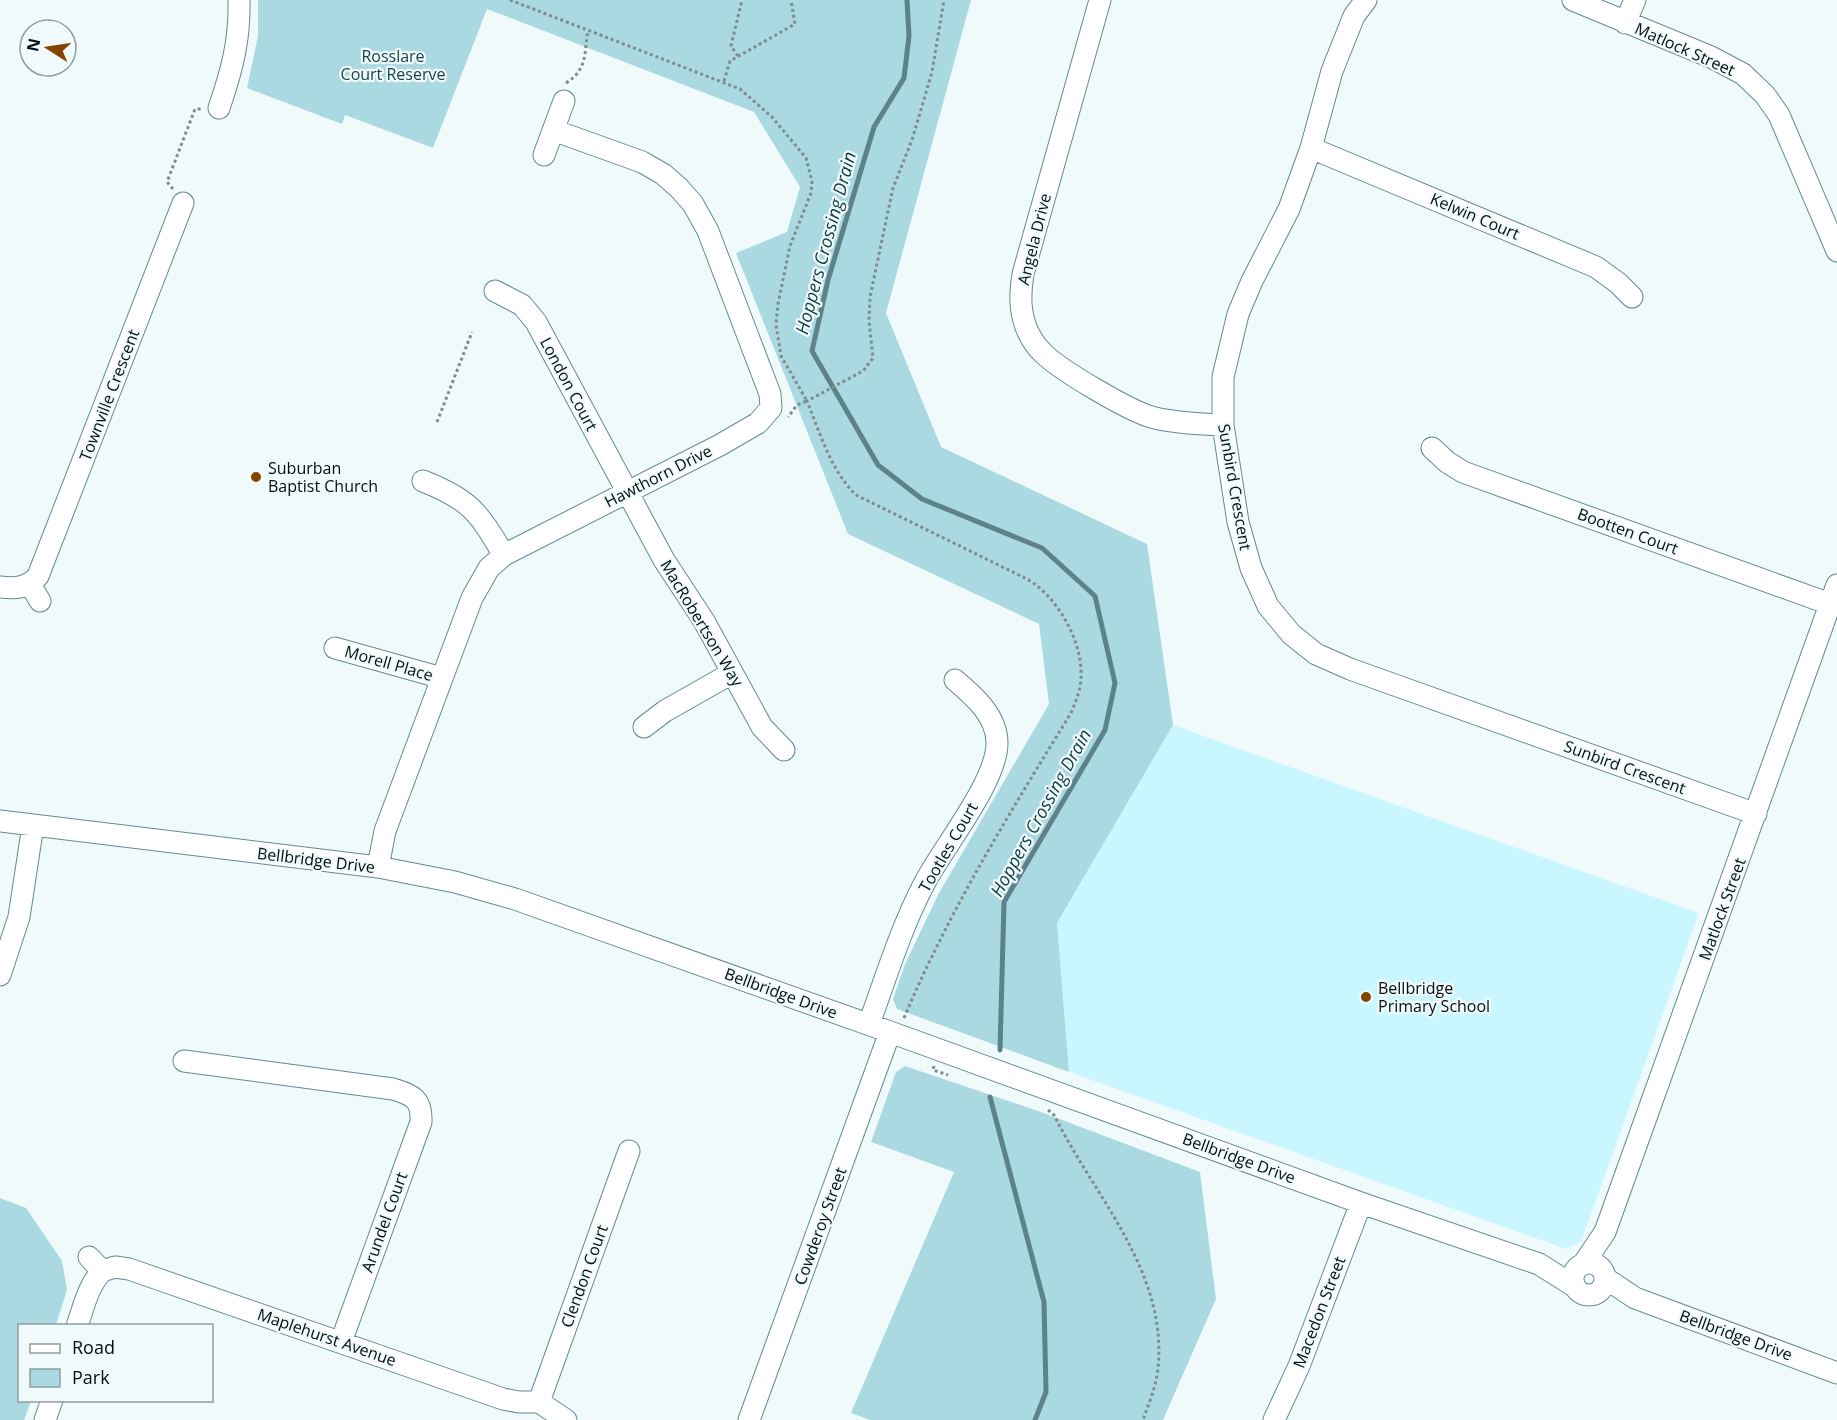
<svg xmlns="http://www.w3.org/2000/svg" width="1837" height="1420" font-family="'Open Sans',sans-serif">
<rect width="100%" height="100%" fill="#f1fafb"/>
<path fill="#caf7ff" d="M1173 725 1699 913 1581 1242 1566 1249 1069 1072 1057 923Z"/>
<path fill="#abd9e1" d="M258 0H971L886 313 941 447 1147 544 1173 725 1057 923 1069 1072 897 1009 893 999 905 964 939 893 1049 704 1039 624 848 534 736 253 787 232 800 187 754 112 487 9 433 148 345 115 342 124 247 88 258 36Z
M905 1066 1041 1112 1200 1172 1216 1299 1163 1420H870L851 1413 954 1172 871 1142 896 1072Z
M0 1198 26 1208 62 1261 67 1290 56 1325 20 1326V1400L31 1401 24 1420H0Z"/>
<g fill="none" stroke-linecap="round" stroke-linejoin="round">
<path stroke="#5e8289" stroke-width="5" d="M907 0 909 36 904 78 874 127 828 280 812 351 878 465 922 499 1042 548 1095 596 1115 683 1105 730 1004 902 1000 1050
M990 1097 1044 1302 1046 1392 1035 1420"/>
<g stroke="#608b93" stroke-width="23">
<path id="minor" d="M1100 0 1023 274C1020 294 1019 312 1028 332 1031 338 1036 346 1041 351 1056 368 1132 413 1155 418 1177 423 1199 424 1223 425
M1366 0 1354 16 1332 71 1311 148 1289 209 1252 281 1238 314 1223 377V425L1238 522 1251 568 1268 606 1291 634 1316 654 1350 669 1756 814
M1573 0 1711 57 1743 74 1765 95 1779 115 1837 251
M1625 23 1635 0
M219 108C232 70 240 40 239 0
M1311 148 1596 267 1618 283 1632 297
M544 155 564 101
M495 291 522 305 536 322 664 560 704 621 762 727 784 750
M1432 448 1447 462 1463 472 1830 604
M423 481C471 500 478 512 504 555
M30 584 40 601
M0 587C16 589 27 588 38 576L183 203
M335 648 442 678
M644 727 665 711 732 673
M0 821 378 867 455 882 515 899 890 1032 1361 1203 1539 1264 1574 1286
M378 867 385 831 472 598 489 568 504 555 720 445 758 423 771 408 770 394 708 231 693 204 679 188 663 174 642 162 553 130
M0 975 19 917 33 825
M869 1024C886 977 901 928 924 884 943 847 997 782 997 743 997 716 974 696 955 680
M184 1061 393 1089C413 1095 422 1099 421 1122L341 1342
M89 1257 102 1271 115 1267 129 1269 503 1399 519 1402H539L566 1420
M1573 1279a16 16 0 1 1 32 0a16 16 0 1 1-32 0Z
M1584 1263 1605 1232 1837 585
M1605 1278 1635 1298 1837 1373
M77 1326C84 1306 88 1286 102 1271
M539 1402 629 1151
M45 1420 52 1400
M749 1420 890 1032
M1274 1420 1299 1366 1361 1203"/>
</g>
<path stroke="#7f8b8d" stroke-width="3" stroke-dasharray="3 3" stroke-linecap="butt" d="M510 0 740 89 772 117 806 158 812 181 811 193 790 246 778 304 776 325 781 356 807 401 797 405 788 417
M738 56 731 46 742 0
M724 81 730 61 795 24 791 0
M566 83C588 69 584 53 588 30
M173 189 167 182 195 109H201
M437 422 472 332
M904 1018C949 911 1010 812 1071 713 1076 701 1081 689 1081 677 1083 641 1056 594 1025 578L856 495C831 471 820 433 807 401L863 371 873 358 869 321 870 297 893 188 912 140 932 72 944 0
M934 1066 933 1070 948 1075
M1048 1110 1054 1115C1095 1198 1172 1276 1157 1376 1154 1391 1148 1406 1143 1420"/>
<use href="#minor" stroke="#fff" stroke-width="21"/>
</g>
<g fill="#814500" stroke="#f1fafb" stroke-width="2">
<circle cx="256" cy="477" r="6"/>
<circle cx="1366" cy="997" r="6"/>
</g>
<g text-anchor="middle" stroke-width="4.5" stroke-linejoin="round" paint-order="stroke">
<g font-size="16" fill="#010f12" stroke="#f1fafb">
<text transform="translate(1685 49) rotate(24)" y="6">Matlock Street</text>
<text transform="translate(1475 216) rotate(23)" y="6">Kelwin Court</text>
<text transform="translate(1034 239) rotate(-76)" y="6">Angela Drive</text>
<text transform="translate(569 384) rotate(62)" y="6">London Court</text>
<text transform="translate(109 395) rotate(-69)" y="6">Townville Crescent</text>
<text transform="translate(658 476) rotate(-27)" y="6">Hawthorn Drive</text>
<text transform="translate(1235 487) rotate(80)" y="6">Sunbird Crescent</text>
<text transform="translate(1628 531) rotate(20)" y="6">Bootten Court</text>
<text transform="translate(702 623) rotate(59)" y="6">MacRobertson Way</text>
<text transform="translate(389 663) rotate(16)" y="6">Morell Place</text>
<text transform="translate(1625 767) rotate(20)" y="6">Sunbird Crescent</text>
<text transform="translate(948 847) rotate(-60)" y="6">Tootles Court</text>
<text transform="translate(316 860) rotate(7)" y="6">Bellbridge Drive</text>
<text transform="translate(1722 909) rotate(-70)" y="6">Matlock Street</text>
<text transform="translate(781 993) rotate(20)" y="6">Bellbridge Drive</text>
<text transform="translate(1239 1158) rotate(20)" y="6">Bellbridge Drive</text>
<text transform="translate(384 1222) rotate(-70)" y="6">Arundel Court</text>
<text transform="translate(820 1226) rotate(-70)" y="6">Cowderoy Street</text>
<text transform="translate(584 1276) rotate(-70)" y="6">Clendon Court</text>
<text transform="translate(1319 1312) rotate(-69)" y="6">Macedon Street</text>
<text transform="translate(1736 1335) rotate(20)" y="6">Bellbridge Drive</text>
<text transform="translate(327 1337) rotate(19)" y="6">Maplehurst Avenue</text>
</g>
<g font-size="16" fill="#18434a" stroke="#f1fafb">
<text x="393" y="62">Rosslare<tspan x="393" dy="18">Court Reserve</tspan></text>
</g>
<g font-size="16" fill="#010f12" stroke="#f1fafb" text-anchor="start">
<text x="268" y="474">Suburban<tspan x="268" dy="18">Baptist Church</tspan></text>
<text x="1378" y="994">Bellbridge<tspan x="1378" dy="18">Primary School</tspan></text>
</g>
<g font-size="18" font-style="italic" fill="#0e3a41" stroke="#f1fafb">
<text transform="translate(826 243) rotate(-75)" y="6">Hoppers Crossing Drain</text>
<text transform="translate(1041 813) rotate(-61)" y="6">Hoppers Crossing Drain</text>
</g>
</g>
<rect x="18" y="1324" width="195" height="78" fill="#f1fafb" stroke="#919c9e" stroke-width="1.5"/>
<rect x="30" y="1344" width="30" height="9" fill="#ffffff" stroke="#919c9e" stroke-width="1.5"/>
<text x="72" y="1354" font-size="18" fill="#010f12">Road</text>
<rect x="30" y="1369" width="30" height="18" fill="#abd9e1" stroke="#919c9e" stroke-width="1.5"/>
<text x="72" y="1384" font-size="18" fill="#010f12">Park</text>
<g transform="translate(48 48) rotate(282)"><circle r="28" fill="#f1fafb" stroke="#919c9e" stroke-width="1.5"/>
<path d="M0-4.5L10 22L0 15L-10 22Z" fill="#814500"/>
<text y="-9" font-size="16" font-weight="bold" text-anchor="middle" fill="#010f12">N</text>
</g>
</svg>
